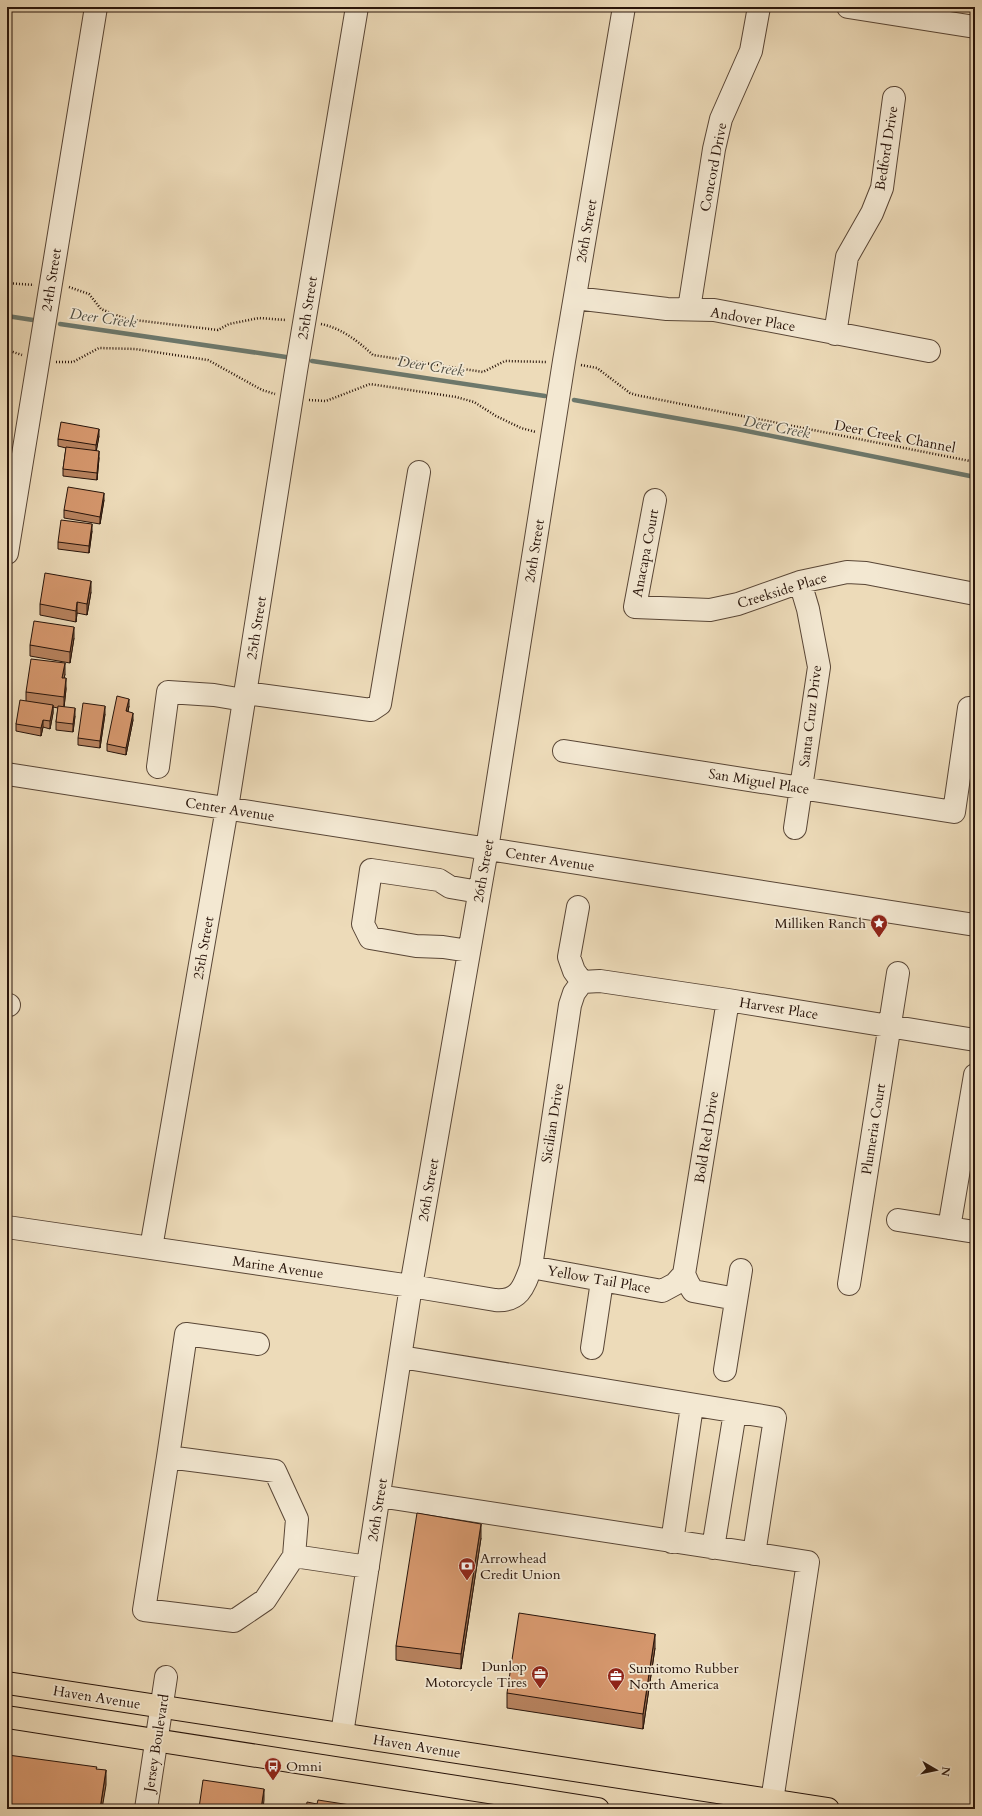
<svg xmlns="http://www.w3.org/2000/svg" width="982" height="1816" font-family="Cardo,serif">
<rect width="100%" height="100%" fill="#eddbb9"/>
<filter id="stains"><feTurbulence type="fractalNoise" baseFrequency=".005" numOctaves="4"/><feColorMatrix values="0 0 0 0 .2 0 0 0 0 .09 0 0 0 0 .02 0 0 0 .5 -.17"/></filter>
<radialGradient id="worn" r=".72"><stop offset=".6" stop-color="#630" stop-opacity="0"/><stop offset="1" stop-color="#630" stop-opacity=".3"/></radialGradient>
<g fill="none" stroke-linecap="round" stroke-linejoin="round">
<path stroke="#6c786c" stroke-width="4.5" d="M7 316 33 320
M60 324 286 357
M312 361 545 396
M574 400 737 429 975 477"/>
<g stroke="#594636" stroke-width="24">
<path id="minor" d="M848 7 975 27
M575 298 667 309 714 310 929 351
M689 309 714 149 721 119 751 51 759 7
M835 334 847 257 872 213 882 188 894 98
M655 500 635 607 710 610 738 604 800 582 847 572 866 573 975 594
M7 553 96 7
M245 693 371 710 380 704 419 472
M564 751 954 812 969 708
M158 767 168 692 214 695 244 700
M7 774 975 925
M795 828 819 667 808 609 800 582
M578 907 569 957 574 971 582 982
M469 951 443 947 416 946 370 938 363 924 371 870 439 880 450 887 479 892
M582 982 600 981 728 1000 975 1040
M728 1000 684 1274 688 1283 693 1291 736 1299
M7 1005H9
M898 1220 975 1232
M7 1227 411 1286 495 1300C519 1302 524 1287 531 1267L570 1005 574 993 582 982
M949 1228 975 1075
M151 1248 227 808 296 371 357 7
M531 1267 662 1291 675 1284 684 1274
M849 1284 898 973
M258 1344 186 1334 168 1457 275 1471 297 1519 294 1556 368 1567
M592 1348 602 1281
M401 1357 775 1418 754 1554
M725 1370 741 1270
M168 1457 144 1610 234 1621 265 1600 294 1556
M379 1496 808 1562 772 1801
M672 1542 692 1406
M713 1548 735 1412
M342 1734 411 1286 487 849 564 361 624 7
M146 1809 166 1677"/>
</g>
<g stroke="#28140a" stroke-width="24">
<path id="major" d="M7 1683 828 1809
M7 1717 598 1809"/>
</g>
<path stroke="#28140a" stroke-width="2.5" stroke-dasharray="1 2" stroke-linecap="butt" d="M7 283 34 285
M69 287 89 294 101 309 126 319 218 330 229 324 259 318 286 320
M321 324C341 328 358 341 373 355L483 372 505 361 547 362
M7 350 22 355
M56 362H73L99 348 135 349 208 360 262 390 275 394
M581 365 597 368 630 393 636 395 975 462
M309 400 326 401 370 384 456 397 474 402 496 416 521 428 536 432"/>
<use href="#minor" stroke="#f3e8d2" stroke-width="22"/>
<use href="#major" stroke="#eddbb9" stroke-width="22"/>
</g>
<path fill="#b7825e" stroke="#28140a" d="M99 436 96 451 99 458 97 480 63 476V469L66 448 58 446V439Z
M104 500 100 524 64 518V510Z
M92 531 89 553 58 549V542Z
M91 592 87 615 77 613 76 622 40 615V604Z
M74 638 70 663 30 656V645Z
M65 674 64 678 66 689 64 707 75 716 73 732 56 730V722L58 708 53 707V713L50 729 43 727 41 736 16 731V724L26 701V692Z
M129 706 128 712 133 720 126 755 107 751V744Z
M105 714 100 748 78 745V738Z
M481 1538 461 1669 396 1660V1646Z
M655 1648 643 1729 507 1708V1693Z"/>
<path fill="#956a4c" stroke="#28140a" d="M99 429V436L96 453V445Z
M99 451V458L97 480V473Z
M104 493V500L100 524V517Z
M92 524V531L89 553V546Z
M91 581V592L87 615V604Z
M77 602V613L76 622V611Z
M74 627V638L70 663V652Z
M65 663V674L62 689V678Z
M66 678V689L64 708V697Z
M129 699V706L126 719V711Z
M53 705V713L50 729V721Z
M105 706V714L100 748V741Z
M75 708V716L73 732V724Z
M133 713V720L126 755V748Z
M43 720V727L41 736V728Z
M481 1524V1538L461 1669V1654Z
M655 1634V1648L643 1729V1714Z
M106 1770V1785L102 1809H100Z
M264 1789V1800L263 1809H261Z"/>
<path fill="#d5976d" stroke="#28140a" d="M61 422 99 429 96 445 58 439Z
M66 447 99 451 97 473 63 469Z
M68 487 104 493 100 517 64 510Z
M61 520 92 524 89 546 58 542Z
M45 573 91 581 87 604 77 602 76 611 40 604Z
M34 621 74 627 70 652 30 645Z
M31 659 65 663 62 678H66L64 697 26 692Z
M117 696 129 699 126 711 133 713 126 748 107 744Z
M20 700 53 705 50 721 43 720 41 728 16 724Z
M83 703 105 706 100 741 78 738Z
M58 706 75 708 73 724 56 722Z
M417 1513 481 1524 461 1654 396 1646Z
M519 1613 655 1634 643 1714 507 1693Z
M8 1755 97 1767 96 1769 106 1770 100 1809H7Z
M203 1780 264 1789 261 1809H202L199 1808Z
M318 1800 376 1809H306L307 1802 317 1804Z"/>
<defs>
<g id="sight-pin" transform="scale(0.9)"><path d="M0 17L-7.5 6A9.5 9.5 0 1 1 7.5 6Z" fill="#8f2418" stroke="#f3e8d2"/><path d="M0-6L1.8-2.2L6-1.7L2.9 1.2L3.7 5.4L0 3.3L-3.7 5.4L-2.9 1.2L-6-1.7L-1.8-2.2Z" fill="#fff"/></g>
<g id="bank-pin" transform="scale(0.9)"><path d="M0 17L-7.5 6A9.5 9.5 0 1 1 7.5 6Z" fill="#8f2418" stroke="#f3e8d2"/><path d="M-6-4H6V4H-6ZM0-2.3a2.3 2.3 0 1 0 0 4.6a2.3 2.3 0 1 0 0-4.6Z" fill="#fff"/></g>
<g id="office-pin" transform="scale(0.9)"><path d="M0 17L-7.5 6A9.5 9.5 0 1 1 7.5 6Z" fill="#8f2418" stroke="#f3e8d2"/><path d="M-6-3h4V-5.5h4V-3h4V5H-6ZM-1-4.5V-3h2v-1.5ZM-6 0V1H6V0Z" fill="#fff"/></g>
<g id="bus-pin" transform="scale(0.9)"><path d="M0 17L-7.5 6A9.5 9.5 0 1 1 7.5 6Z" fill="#8f2418" stroke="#f3e8d2"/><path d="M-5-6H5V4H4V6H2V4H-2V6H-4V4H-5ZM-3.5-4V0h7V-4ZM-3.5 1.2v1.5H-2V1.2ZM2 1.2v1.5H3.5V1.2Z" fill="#fff"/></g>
</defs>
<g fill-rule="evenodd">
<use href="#sight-pin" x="879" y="923"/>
<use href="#bank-pin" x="467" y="1566"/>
<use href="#office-pin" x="540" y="1674"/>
<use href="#office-pin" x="616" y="1676"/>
<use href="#bus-pin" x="273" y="1766"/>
</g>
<g text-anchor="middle" stroke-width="3.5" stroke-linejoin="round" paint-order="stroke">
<g font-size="14" fill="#28140a" stroke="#f3e8d2">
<text transform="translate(886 148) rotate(-81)" y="5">Bedford Drive</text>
<text transform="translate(713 167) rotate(-79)" y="5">Concord Drive</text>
<text transform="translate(586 231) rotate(-80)" y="5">26th Street</text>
<text transform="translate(51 280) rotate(-81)" y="5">24th Street</text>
<text transform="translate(307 308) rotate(-81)" y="5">25th Street</text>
<text transform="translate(753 319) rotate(10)" y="5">Andover Place</text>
<text transform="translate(895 436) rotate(11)" y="5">Deer Creek Channel</text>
<text transform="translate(534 551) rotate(-81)" y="5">26th Street</text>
<text transform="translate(645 553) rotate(-79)" y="5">Anacapa Court</text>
<text transform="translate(782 590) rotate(-17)" y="5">Creekside Place</text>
<text transform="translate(256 628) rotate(-81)" y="5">25th Street</text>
<text transform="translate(810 716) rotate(-83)" y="5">Santa Cruz Drive</text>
<text transform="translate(759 781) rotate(9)" y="5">San Miguel Place</text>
<text transform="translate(230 809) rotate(9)" y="5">Center Avenue</text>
<text transform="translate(550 859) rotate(9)" y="5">Center Avenue</text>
<text transform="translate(483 871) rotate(-80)" y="5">26th Street</text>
<text transform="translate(203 948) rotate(-80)" y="5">25th Street</text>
<text transform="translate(779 1008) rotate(9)" y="5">Harvest Place</text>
<text transform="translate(552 1123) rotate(-81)" y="5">Sicilian Drive</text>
<text transform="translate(873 1129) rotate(-81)" y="5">Plumeria Court</text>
<text transform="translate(706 1137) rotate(-81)" y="5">Bold Red Drive</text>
<text transform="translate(428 1190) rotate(-80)" y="5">26th Street</text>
<text transform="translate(278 1267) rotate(8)" y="5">Marine Avenue</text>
<text transform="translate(599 1279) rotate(10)" y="5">Yellow Tail Place</text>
<text transform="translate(377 1510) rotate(-81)" y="5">26th Street</text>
<text transform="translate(97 1697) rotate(9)" y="5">Haven Avenue</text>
<text transform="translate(156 1743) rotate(-81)" y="5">Jersey Boulevard</text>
<text transform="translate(417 1746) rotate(9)" y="5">Haven Avenue</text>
</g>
<g font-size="14" fill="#28140a" stroke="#f3e8d2" text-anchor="start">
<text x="866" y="928" text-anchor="end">Milliken Ranch</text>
<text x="480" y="1563">Arrowhead<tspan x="480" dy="16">Credit Union</tspan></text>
<text x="527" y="1671" text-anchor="end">Dunlop<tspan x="527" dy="16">Motorcycle Tires</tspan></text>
<text x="629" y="1673">Sumitomo Rubber<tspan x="629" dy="16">North America</tspan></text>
<text x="286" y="1771">Omni</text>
</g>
<g font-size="15" font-style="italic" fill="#504e43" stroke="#f3e8d2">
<text transform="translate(103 318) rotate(8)" y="5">Deer Creek</text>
<text transform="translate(431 366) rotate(9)" y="5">Deer Creek</text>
<text transform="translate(777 427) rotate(11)" y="5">Deer Creek</text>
</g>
</g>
<rect width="982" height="1816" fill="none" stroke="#eddbb9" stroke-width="24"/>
<rect x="8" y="8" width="966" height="1800" fill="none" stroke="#28140a" stroke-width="2"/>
<rect x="12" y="12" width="958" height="1792" fill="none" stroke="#28140a"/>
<g transform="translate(936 1770) rotate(99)" stroke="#f3e8d2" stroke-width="3" paint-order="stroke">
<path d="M0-3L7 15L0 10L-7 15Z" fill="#28140a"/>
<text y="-6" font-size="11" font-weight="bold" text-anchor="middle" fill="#28140a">N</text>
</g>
<rect width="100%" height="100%" filter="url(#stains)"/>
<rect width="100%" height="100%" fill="url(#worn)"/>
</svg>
